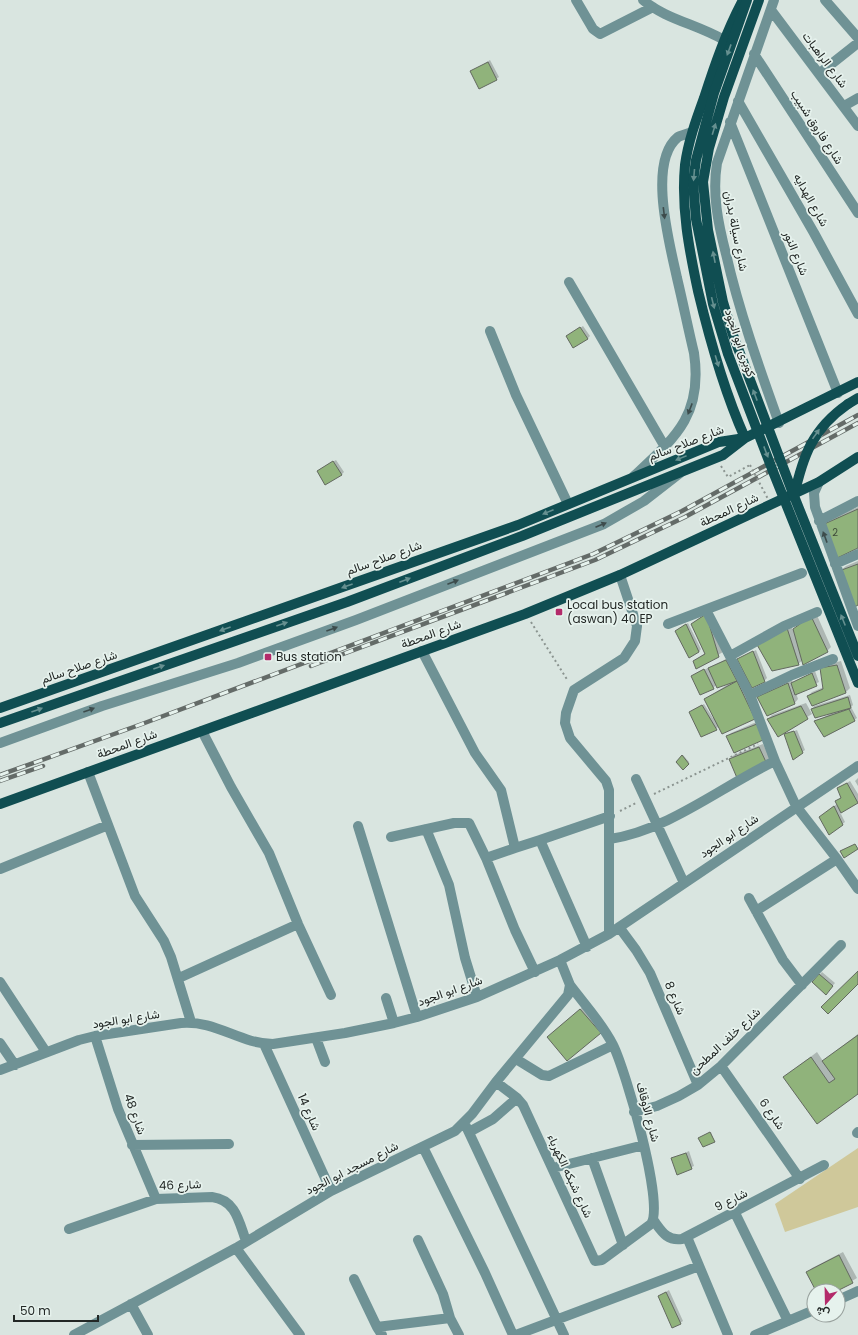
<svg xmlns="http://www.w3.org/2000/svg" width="858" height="1335" font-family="Poppins,Vazirmatn,sans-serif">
<rect width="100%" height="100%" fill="#d9e5e0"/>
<path fill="#cfc89a" d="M858 1148V1207L785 1232 775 1204Z"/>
<path fill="#0003" d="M490 60 499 77 496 79 471 72Z
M583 326 590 336 587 339 568 336Z
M336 460 344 472 341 475 320 469Z
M858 507V547L823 525 828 520Z
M858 561V604L840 571 846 566Z
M710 610 723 652 696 668 694 661 705 653 692 624Z
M816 613 831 647 827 651 803 660 798 664 761 640 791 625 793 630Z
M688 623 701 649 699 652 679 629Z
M756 650 767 678 764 681 739 659Z
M728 658 759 714 719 726 716 729 693 710 704 704 713 718 715 717 705 699 730 683 716 685 713 688 692 676Z
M841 661 850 688 846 692 808 696 812 692 824 687 826 665Z
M815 671 819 682 796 693 798 699 794 704 762 693 792 680 793 683Z
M850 695 853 705 851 707 857 718 854 720 816 721 830 714V713L812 709 814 706Z
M806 703 812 714 778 735 768 719 772 715Z
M761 720 766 735 727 737 731 733Z
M797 730 805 750 802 752 787 734Z
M763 744 770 758 766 762 730 759 734 755Z
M683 755 689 762 683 769 677 762Z
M858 778V786L855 781Z
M850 781 858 794V802L840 812 845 822 829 834 823 815 838 803 837 801 842 797 838 788Z
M822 972 835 983 826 993 813 982Z
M585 1005 604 1029 548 1037 552 1033Z
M858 1034V1093L784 1077 817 1052 823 1061Z
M711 1132 714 1141 700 1137Z
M689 1151 694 1166 677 1173 672 1159Z
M843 1252 857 1278 835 1291H817L808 1272 812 1268Z
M669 1290 683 1321 680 1323 659 1296Z"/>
<path fill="#90b37b" stroke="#636960" d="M488 62 497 80 479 89 470 71Z
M580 327 588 339 573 348 566 336Z
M333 461 342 475 325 485 317 471Z
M858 509V548L835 559 822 525Z
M858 564V605L853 608 839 571Z
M706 614 719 657 696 669 693 661 705 654 691 624Z
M811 616 828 652 803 665 793 629Z
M686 624 699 652 689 658 675 631Z
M787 628 799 665 772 671 756 643Z
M753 651 765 682 752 688 737 659Z
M726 660 737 681 717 688 708 668Z
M837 665 846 693 812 706 807 696 823 689 820 668Z
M704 669 714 689 700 695 691 676Z
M812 673 817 686 795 695 791 683Z
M737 681 755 719 722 734 704 699Z
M788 683 795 704 767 716 757 697Z
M848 697 851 708 815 718 811 709Z
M702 705 717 730 701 737 689 712Z
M801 706 808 719 778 737 767 719Z
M849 709 855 721 824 737 814 721Z
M757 724 763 740 734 753 726 736Z
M794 731 803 753 793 760 784 734Z
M759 747 766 762 737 778 729 759Z
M682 755 689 764 683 770 676 762Z
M847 783 858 803 841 813 835 801 841 798 837 788Z
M834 806 843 825 829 835 819 817Z
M855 844 858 849 844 858 840 851Z
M858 971V984L828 1014 821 1007Z
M819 974 833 986 826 995 812 982Z
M580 1009 601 1033 567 1061 547 1037Z
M858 1035V1094L817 1124 783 1077 811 1057 829 1083 835 1079 822 1061Z
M710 1132 715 1142 703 1147 698 1138Z
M686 1153 692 1169 677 1175 671 1158Z
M839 1255 853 1283 837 1291H816L806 1272Z
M666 1292 681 1324 672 1328 658 1296Z"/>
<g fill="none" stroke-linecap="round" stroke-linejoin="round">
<path stroke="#8b9490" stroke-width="2" stroke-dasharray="2 3" stroke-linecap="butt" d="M721 466 728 477 750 465
M531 622 568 681
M654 794 758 744
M620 811 636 803"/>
<path stroke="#6f9295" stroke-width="10" d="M576 0 593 29 600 34 653 7
M643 0C665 19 699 25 724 40
M774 0 717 163C712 194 718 223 726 254 739 311 759 367 779 423
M825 0 858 38
M771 10 858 126
M754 54 858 213
M820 73 858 43
M738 101 814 233 858 314
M844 106 858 98
M730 122 838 393
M569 282 665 447
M490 331 516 395 568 504
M634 476C676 437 703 415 694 353 688 328 683 303 677 278 670 245 647 162 678 137 681 135 688 134 692 132
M819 482 814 493 815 507 858 626
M819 521 858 501
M835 564 858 554
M706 610 750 695 775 761 796 806 837 859 858 889
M668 624 802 573
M422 651 475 753 501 790 515 848 540 840 587 947
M730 656 784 626 817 612
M750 695 792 675 833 659
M202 731 231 787 269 853 298 924 331 995
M0 743 102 706 238 663 356 620 604 524 644 501 680 473
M88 772 135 896 164 941 171 957 191 1022
M636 779 684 883
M358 826 417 1017
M426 829 449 885 465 958 477 997
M391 837 454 823H469L486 858 515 930 535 972
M610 839C669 830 722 786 775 761
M540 840 610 816
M486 858 515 848
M0 869 108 825
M749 898 783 960 802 985
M756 911 837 859
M619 927 636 950 650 973 698 1085
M609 934V790L606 781 570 738 565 723 566 713 574 690 624 658 635 641 637 626 620 575
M179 978 298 924
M0 982 46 1052
M386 998 394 1023
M95 1036 118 1109 156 1199
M316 1038 325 1062
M0 1043 15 1065
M264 1044 331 1191
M516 1059 542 1075 549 1076 613 1045
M721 1066 800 1179
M0 1070 79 1040 95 1036 181 1023C216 1020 240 1044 273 1044L345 1033 394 1023 417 1017 477 997 560 960 609 934 858 766
M496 1082 517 1098 523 1105 595 1261 602 1260 651 1224C665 1204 625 1069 613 1045 602 1023 585 1005 570 985
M634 1112 657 1106 679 1096 698 1085 721 1066 841 945
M464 1122 564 1335
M469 1132 493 1119 517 1098
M857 1133 858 1132
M132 1145 229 1144
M423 1147 485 1273 513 1335
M592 1158 623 1245
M553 1168 644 1145
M735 1213 788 1321
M654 1221C662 1232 667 1241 682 1239L824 1165
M69 1229 156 1199 212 1197C236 1200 239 1222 246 1241
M687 1237 728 1335
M418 1240 443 1294 450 1318 459 1335
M236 1248 300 1335
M354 1279 377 1327
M838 1300 858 1291
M131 1304 148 1335
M74 1335 236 1248 331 1191 455 1131 472 1114 496 1082 568 995 570 985 560 960
M382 1335 377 1327 450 1318
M516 1335 699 1266
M755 1335 814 1310"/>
<path stroke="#104e52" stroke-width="10" d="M743 0C726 32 715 64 704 98 696 120 688 142 685 165 681 208 689 249 698 291 710 341 724 391 745 438
M848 404 858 398
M0 708 518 525 719 442 745 438
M0 723 347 602 522 536 723 455 745 438 858 382
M0 804 525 614 620 575 819 482 858 457"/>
<g stroke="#646b68" stroke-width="4.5">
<path id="rail" d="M311 666 595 560 685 517 858 423
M0 775 142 724 593 554 682 511 858 415
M0 781 43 766"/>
</g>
<use href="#rail" stroke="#e6f2ed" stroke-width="3" stroke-dasharray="9" stroke-linecap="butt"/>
<path stroke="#8b9490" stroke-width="2" stroke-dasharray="2 3" stroke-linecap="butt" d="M750 465 768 499"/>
<path stroke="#104e52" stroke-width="10" d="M747 0 714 93 696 160 693 182 696 219 713 304 728 354 774 474 858 683
M759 0 724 97 709 148 703 182 708 230 723 302 733 335 794 496 858 656
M794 496C803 456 812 429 848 404"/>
</g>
<defs><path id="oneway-solid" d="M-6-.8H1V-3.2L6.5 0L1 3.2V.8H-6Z"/></defs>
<g fill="#669090">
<use href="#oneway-solid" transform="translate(729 50) rotate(110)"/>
<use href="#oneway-solid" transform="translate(714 129) rotate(-73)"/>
<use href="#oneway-solid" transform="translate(694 175) rotate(95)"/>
<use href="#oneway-solid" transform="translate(714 257) rotate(-101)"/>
<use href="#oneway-solid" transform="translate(713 303) rotate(76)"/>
<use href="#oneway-solid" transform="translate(717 361) rotate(73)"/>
<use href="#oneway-solid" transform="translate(755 395) rotate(-111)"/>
<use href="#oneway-solid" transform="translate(816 434) rotate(-55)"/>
<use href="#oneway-solid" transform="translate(766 452) rotate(69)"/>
<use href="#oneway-solid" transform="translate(681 458) rotate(158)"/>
<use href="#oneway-solid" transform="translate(548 512) rotate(158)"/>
<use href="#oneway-solid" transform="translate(405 580) rotate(-21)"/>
<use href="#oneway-solid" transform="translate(347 586) rotate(160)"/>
<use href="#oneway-solid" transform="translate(843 620) rotate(-112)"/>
<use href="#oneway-solid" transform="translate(282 624) rotate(-19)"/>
<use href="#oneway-solid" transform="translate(225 629) rotate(160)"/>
<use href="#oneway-solid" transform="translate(159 667) rotate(-19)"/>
<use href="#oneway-solid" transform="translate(37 710) rotate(-20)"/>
</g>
<g fill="#3d4c4c">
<use href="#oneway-solid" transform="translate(664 213) rotate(83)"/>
<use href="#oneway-solid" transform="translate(690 409) rotate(111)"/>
<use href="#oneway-solid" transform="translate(601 525) rotate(-23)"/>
<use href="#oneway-solid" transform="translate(825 537) rotate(-110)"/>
<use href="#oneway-solid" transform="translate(453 582) rotate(-21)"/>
<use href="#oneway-solid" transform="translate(332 629) rotate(-20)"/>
<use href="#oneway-solid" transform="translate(89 710) rotate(-20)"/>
</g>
<g fill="#b32a6a" stroke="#e6f2ed" stroke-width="1.5">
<rect x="555" y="608" width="8" height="8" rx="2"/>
<rect x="264" y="653" width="8" height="8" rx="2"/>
</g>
<g text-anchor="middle" stroke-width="3.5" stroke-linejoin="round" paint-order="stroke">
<g font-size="10" fill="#3e4a3a">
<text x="835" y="536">2</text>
</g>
<g font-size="12" fill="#222725" stroke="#e6f2ed">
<text transform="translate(825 60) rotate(53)" y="4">شارع الراهبات</text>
<text transform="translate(817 127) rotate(57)" y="4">شارع فاروق شبيب</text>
<text transform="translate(811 200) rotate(61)" y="4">شارع الهدايه</text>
<text transform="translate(736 231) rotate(79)" y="4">شارع سيالة بدران</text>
<text transform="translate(796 253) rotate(68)" y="4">شارع النور</text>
<text transform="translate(740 343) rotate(71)" y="4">كوبرى ابو الجود</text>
<text transform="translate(686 443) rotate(-21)" y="4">شارع صلاح سالم</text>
<text transform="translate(729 510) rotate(-25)" y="4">شارع المحطة</text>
<text transform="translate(384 558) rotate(-20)" y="4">شارع صلاح سالم</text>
<text transform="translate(431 634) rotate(-20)" y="4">شارع المحطة</text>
<text transform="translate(79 667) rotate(-19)" y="4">شارع صلاح سالم</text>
<text transform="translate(127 744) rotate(-20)" y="4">شارع المحطة</text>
<text transform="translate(729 836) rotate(-34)" y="4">شارع ابو الجود</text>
<text transform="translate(450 991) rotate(-20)" y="4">شارع ابو الجود</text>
<text transform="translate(675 998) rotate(67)" y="4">شارع 8</text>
<text transform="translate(126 1019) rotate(-9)" y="4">شارع ابو الجود</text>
<text transform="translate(725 1041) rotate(-43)" y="4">شارع خلف المطحن</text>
<text transform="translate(309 1112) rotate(66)" y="4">شارع 14</text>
<text transform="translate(648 1112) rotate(75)" y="4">شارع الاوقاف</text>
<text transform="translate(135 1114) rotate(70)" y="4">شارع 48</text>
<text transform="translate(772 1114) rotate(55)" y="4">شارع 6</text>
<text transform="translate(352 1168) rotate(-27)" y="4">شارع مسجد ابو الجود</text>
<text transform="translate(570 1176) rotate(65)" y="4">شارع شبكه الكهرباء</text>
<text transform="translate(180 1185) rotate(-2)" y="4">شارع 46</text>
<text transform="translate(731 1200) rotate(-27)" y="4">شارع 9</text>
</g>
<g font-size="12" fill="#222725" stroke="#e6f2ed" text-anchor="start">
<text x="567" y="609">Local bus station<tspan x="567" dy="14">(aswan) 40 EP</tspan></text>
<text x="276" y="661">Bus station</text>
</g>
</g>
<g transform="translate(826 1303) rotate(200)"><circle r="19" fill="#e6f2ed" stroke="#98a19d"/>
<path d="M0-3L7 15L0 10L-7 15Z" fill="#b32a6a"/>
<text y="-6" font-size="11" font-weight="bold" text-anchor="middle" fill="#222725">ش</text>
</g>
<path d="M14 1315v6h84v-6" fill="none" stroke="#222725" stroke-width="2"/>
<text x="20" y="1315" font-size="12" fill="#222725" stroke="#e6f2ed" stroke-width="3" paint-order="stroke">50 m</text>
</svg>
